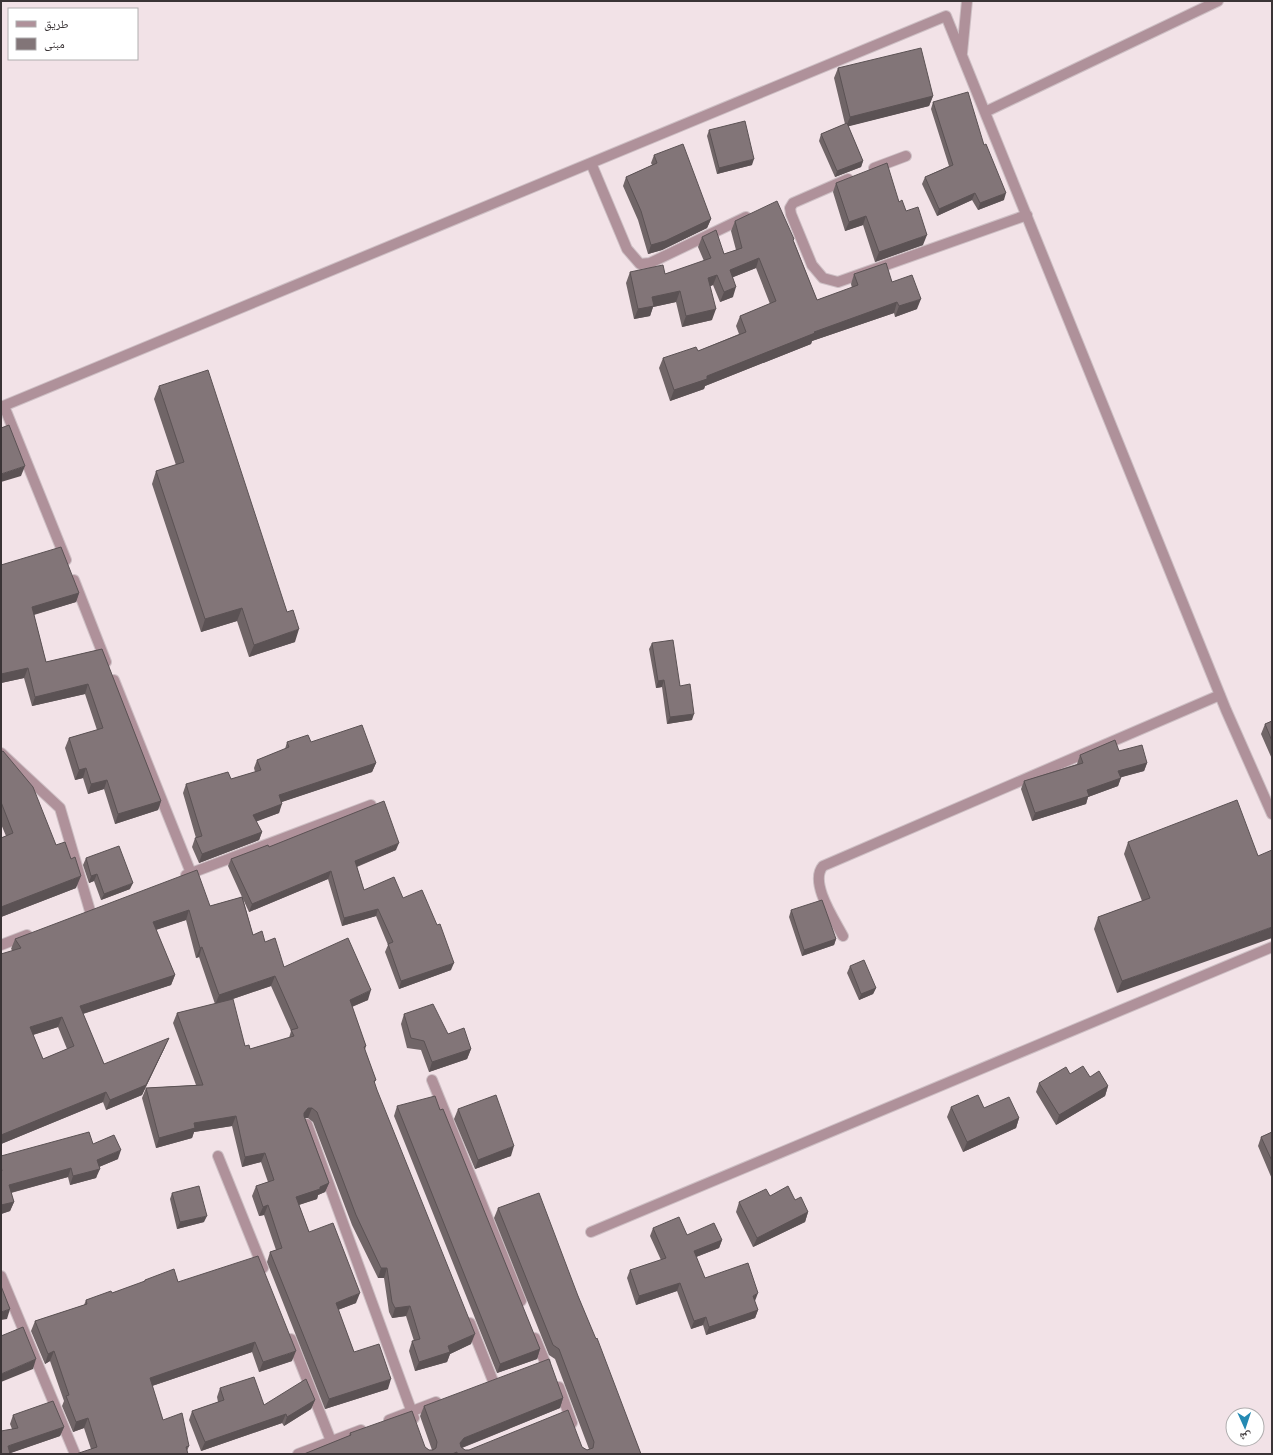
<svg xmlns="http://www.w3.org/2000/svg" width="1273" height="1455" font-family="Cabin,'Noto Naskh Arabic',sans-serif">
<rect width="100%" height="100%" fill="#f2e2e7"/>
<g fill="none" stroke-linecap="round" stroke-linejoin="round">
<g stroke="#cdbfc4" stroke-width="12">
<path id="street" d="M962 53 967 1
M985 112 1218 1
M591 163 627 249 640 264 650 263 746 217
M874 168 906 156
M848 179 793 203 790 208 791 214 812 265 823 278 838 282 1027 215
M4 406 66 560
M1 407 946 16 1226 710 1272 814
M74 580 106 662
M114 680 191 873
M1 753 60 808 90 911
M186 875 371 805
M843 936C834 919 809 882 823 866L1220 695
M1 945 27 935
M432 1080 521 1301
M307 1124 414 1418
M218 1156 263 1268
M591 1232 1272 947
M1 1276 75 1454
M470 1323 493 1381
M535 1338 545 1362
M291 1339 331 1441
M559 1387 572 1423
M389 1420 436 1402
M298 1454 361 1430"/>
</g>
<use href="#street" stroke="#af919a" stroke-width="10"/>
</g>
<path fill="#706567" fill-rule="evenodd" d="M838 68 933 96 929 106 848 126 863 161 861 167 835 177 819 141 821 134 845 124 834 78Z
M933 102 1004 200 978 210 972 200 937 216 922 184 925 177 949 166 931 109Z
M709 130 752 165 717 174 707 136Z
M654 155 711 219 707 228 662 250 648 254 638 220 623 186 626 177 652 165 651 163Z
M836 183 899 202 923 245 875 262 863 225 845 231 833 192Z
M735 221 794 242 817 300 852 288 851 284 854 274 892 282 917 309 895 317 894 313 812 341 811 344 705 386 704 389 670 401 659 368 663 358 698 351 739 334 736 326 740 316 770 304 756 268 733 277V297L720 302 713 285 710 286 712 320 682 327 676 302 653 307 650 316 634 319 626 283 630 272 665 274 704 261 698 247 702 237 724 254 736 250 731 231Z
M159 386 295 642 249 657 237 621 201 632 152 484 156 471 176 465 154 399Z
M1 565 79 593 76 602 34 615 46 662 102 649 161 801 158 810 115 824 104 789 88 794 83 778 75 780 65 748 69 738 97 730 85 694 32 706 24 678 1 683Z
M652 643 680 686 692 720 667 724 662 687 656 688 649 649Z
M1272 721V759L1261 734 1265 724Z
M287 742H311L376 763 372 772 281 802 279 813 256 821 262 832 259 840 199 863 192 847 195 838H196L183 793 186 784 231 779 255 772 254 768 257 760 285 749Z
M1119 751 1147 763 1144 771 1121 777 1118 786 1088 797 1086 804 1032 821 1021 789 1024 781 1077 764 1080 755Z
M1 752 56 845 76 888 1 917V838L6 836 1 824Z
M1128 842 1258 856 1117 993 1094 929 1098 917 1142 901 1124 854Z
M269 847 396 850 357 867 364 890 403 898 451 970 399 989 385 952 388 945 376 916 342 926 328 879 249 912 243 899 253 935 265 942 284 967 368 1000 352 1007 366 1046 365 1050 376 1080 374 1083 471 1344 450 1354 447 1362 415 1371 409 1351 412 1341H414L406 1316 392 1318 389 1312 384 1278H378L352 1225 313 1122 308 1118H305L329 1183 325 1192 318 1195 317 1199 299 1205 309 1232 356 1303 338 1310 354 1352 388 1389 325 1409 267 1262 270 1252 276 1250 264 1215 259 1216 252 1196 256 1186 268 1182 261 1162 242 1167 232 1126 194 1132 192 1138 156 1148 142 1098 146 1088 196 1085 173 1023 177 1013 215 1004 199 957 196 958 186 920 156 930 175 975 171 985 83 1014 104 1064 165 1047 142 1095 106 1110 103 1102 1 1144 12 950 11 949 15 939 210 906 242 897 228 866 231 859ZM271 986 291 1031 289 1038 250 1049 245 1046 230 1000ZM58 1027 67 1049 43 1059 33 1035Z
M86 858 130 889 101 900 94 881 89 883 83 865Z
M791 910 836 939 834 945 802 956 789 917Z
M850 966 876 988 873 994 859 1000 847 973Z
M404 1014 448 1034 471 1049 467 1059 429 1072 421 1050 407 1048 401 1024Z
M1070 1074 1090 1077 1108 1086 1105 1096 1056 1125 1036 1092 1039 1083Z
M397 1106 440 1110 540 1349 537 1359 497 1373 394 1116Z
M951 1107 984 1108 1019 1118 1016 1128 963 1152 947 1117Z
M458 1109 511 1156 475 1169 454 1119Z
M1272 1132V1179L1258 1146 1261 1137Z
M93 1144 118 1159 99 1167 96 1178 70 1185 68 1177 11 1193 14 1202 10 1211 1 1214V1156Z
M172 1193 204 1222 177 1229 170 1199Z
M770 1196 795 1200 808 1212 805 1222 753 1247 736 1212 739 1202Z
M498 1208 578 1296 641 1454H304L349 1436 350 1433 425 1447 429 1450H432L420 1416 424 1406 563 1398 560 1408 462 1448 465 1450 582 1447 587 1450 589 1449 555 1359 549 1355 494 1218Z
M653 1228 687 1235 722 1240 719 1248 696 1257 705 1278 755 1301V1302L758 1310 755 1318 706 1335 703 1325 691 1329 677 1291 636 1305 627 1278 630 1270 661 1260 650 1236Z
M145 1280 178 1282 292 1361 259 1372 252 1352 152 1386 163 1420 189 1446 187 1451 91 1449 84 1428 73 1432 62 1406 64 1401 50 1361 45 1364 31 1331 35 1321 84 1305 86 1300 112 1293 144 1282Z
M220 1388 264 1405 315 1400 311 1409 284 1426 282 1423 201 1451 189 1420 192 1411 218 1402 217 1397Z
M13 1415 64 1427 60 1436 10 1453 12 1429 10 1424Z"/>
<path fill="#5b5254" d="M933 96 929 106 846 127 850 117Z
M754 159 752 165 717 174 719 168Z
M863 161 861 167 835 177 837 171Z
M975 193 972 200 937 216 939 209Z
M1006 193 1004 200 978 210 980 203Z
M866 216 863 225 845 231 849 222Z
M711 219 707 228 662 250 648 254 651 245Z
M927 235 923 245 875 262 879 252Z
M759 258 756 268 726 280 730 270Z
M717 275 713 285 704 289 708 278Z
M736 287 733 297 720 302 724 292Z
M680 291 676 302 653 307 650 316 634 319 638 309 652 297Z
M921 299 917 309 895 317 899 306Z
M897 302 894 313 812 341 811 344 705 386 704 389 670 401 674 390 707 376 814 332Z
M716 309 712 320 682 327 686 316Z
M25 466 21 476 1 482V474Z
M79 593 76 602 29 616 32 607Z
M242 608 237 621 201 632 205 619Z
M299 629 295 642 249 657 254 645Z
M28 668 24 678 1 683V674Z
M664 680 662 687 656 688 658 681Z
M88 684 85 694 32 706 35 697Z
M694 714 692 720 667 724 670 717Z
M376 763 372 772 276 804 279 795Z
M1147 763 1144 771 1115 779 1118 771Z
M86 768 83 778 75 780 79 770Z
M1121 778 1118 786 1088 797 1086 804 1032 821 1035 813 1087 790Z
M107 780 104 789 88 794 91 784Z
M161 801 158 810 115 824 118 814Z
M282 804 279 813 250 824 253 815Z
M262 832 259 840 199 863 202 854Z
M399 843 396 850 353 868 355 861Z
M331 871 328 879 249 912 252 904Z
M97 874 94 881 89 883 91 876Z
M81 876 76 888 1 917V907Z
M133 883 130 889 101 900 104 894Z
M378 909 376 916 342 926 344 918Z
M189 910 186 920 149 932 153 922Z
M1272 927V938L1117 993 1122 981Z
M836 939 834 945 802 956 804 950Z
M202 947 199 957 196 958 200 948Z
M454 963 451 970 399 989 401 981Z
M175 975 171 985 76 1016 80 1006Z
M275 976 271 986 215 1005 219 995Z
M876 988 873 994 859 1000 861 994Z
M371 990 368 1000 346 1009 350 1000Z
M62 1017 58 1027 26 1037 30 1027Z
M169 1038 165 1047 142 1095 106 1110 110 1100Z
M471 1049 467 1059 429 1072 432 1062Z
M1108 1086 1105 1096 1056 1125 1059 1115Z
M106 1092 103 1102 1 1144V1135Z
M308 1108H312L308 1118H304V1113Z
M236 1116 232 1126 194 1132 192 1138 156 1148 159 1138 194 1123Z
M1019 1118 1016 1128 963 1152 967 1142Z
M514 1146 511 1156 475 1169 478 1160Z
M121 1150 118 1159 94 1169 97 1160Z
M265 1153 261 1162 242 1167 245 1157Z
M71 1168 68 1177 6 1194 9 1185Z
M100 1169 96 1178 70 1185 73 1176Z
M329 1183 325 1192 318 1195 317 1199 292 1207 296 1197Z
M14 1202 10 1211 1 1214V1205Z
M268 1205 264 1215 259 1216 263 1207Z
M808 1212 805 1222 753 1247 757 1238Z
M207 1216 204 1222 177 1229 180 1222Z
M722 1240 719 1248 691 1259 694 1251Z
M381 1268H387L384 1278H378Z
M680 1283 677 1291 636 1305 639 1296Z
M360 1293 356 1303 332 1312 336 1303Z
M758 1293 755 1301 750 1304 753 1296Z
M410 1306 406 1316 392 1318 395 1308Z
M10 1309 7 1319 1 1320V1312Z
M758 1310 755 1318 706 1335 709 1327Z
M706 1317 703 1325 691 1329 694 1321Z
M475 1334 471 1344 450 1354 447 1362 415 1371 419 1362 448 1346Z
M255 1342 252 1352 146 1388 150 1378Z
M540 1349 537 1359 497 1373 500 1364Z
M54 1351 50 1361 45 1364 48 1354Z
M296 1351 292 1361 259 1372 263 1362Z
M36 1359 33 1369 1 1382V1374Z
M391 1379 388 1389 325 1409 329 1399Z
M563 1398 560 1408 461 1448 460 1443 464 1438Z
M315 1400 311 1409 284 1426 287 1417Z
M286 1414 282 1423 201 1451 205 1442Z
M88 1418 84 1428 73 1432 76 1422Z
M64 1427 60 1436 8 1454V1446Z"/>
<path fill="#827578" stroke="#5b5254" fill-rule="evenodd" d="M921 48 933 96 850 117 838 68Z
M968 92 984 145 986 144 1006 193 980 203 975 193 939 209 925 177 953 165 933 102Z
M745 121 754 159 719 168 709 130Z
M847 123 863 161 837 171 821 134Z
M683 144 711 219 665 241 651 245 641 211 626 177 657 163 654 155Z
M887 163 899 202 902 200 906 211 918 207 927 235 879 252 866 216 849 222 836 183Z
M777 201 794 239 793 240 817 300 858 285 854 274 886 263 892 282 912 275 921 299 899 306 897 302 814 332 815 333 707 376V379L674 390 663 358 696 347 698 351 746 332 740 316 776 301 759 258 730 270 736 287 724 292 717 275 708 278 716 309 686 316 680 291 652 297 654 306 638 309 630 272 663 265 665 274 711 258 702 237 716 230 724 254 742 248 735 221Z
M208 370 287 612 293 610 299 629 254 645 242 608 205 619 156 471 184 462 159 386Z
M9 425 25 466 1 474V428Z
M61 547 79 593 32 607 46 662 102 649 161 801 118 814 107 780 91 784 86 768 79 770 69 738 103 728 88 684 35 697 28 668 1 674V565Z
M673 640 680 686 690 684 694 714 670 717 664 680 658 681 652 643Z
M1272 721V741L1265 724Z
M362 725 376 763 279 795 282 804 253 815 262 832 202 854 195 838 202 836 186 784 228 772 231 779 261 770 257 760 289 747 287 742 308 735 311 742Z
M1115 740 1119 751 1142 745 1147 763 1118 771 1121 778 1087 790 1089 796 1035 813 1024 781 1083 763 1080 755Z
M3 751 33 787 56 845 65 842 71 859 75 857 81 876 1 907V838L13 833 1 802V752Z
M1237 800 1258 856 1272 850V927L1122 981 1098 917 1150 898 1128 842Z
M384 801 399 843 355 861 364 890 394 877 403 898 422 890 437 925 440 924 454 963 401 981 388 944 393 942 378 909 344 918 331 871 252 904 231 859 268 845 269 847Z
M119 846 133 883 104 894 97 874 91 876 86 858Z
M197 870 210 906 242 897 253 935 262 931 265 942 275 938 284 967 348 938 371 990 350 1000 366 1046 364 1047 376 1080 374 1081 377 1090 475 1334 448 1346 450 1352 419 1362 412 1341 420 1339 410 1306 395 1308 392 1302 387 1268H381L356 1215 317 1112 312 1108H308L304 1113V1116L329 1183 320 1187V1189L296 1197 309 1232 333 1223 360 1293 336 1303 354 1352 379 1344 391 1379 329 1399 270 1252 282 1248 268 1205 263 1207 256 1186 274 1180 265 1153 245 1157 236 1116 194 1123 195 1128 159 1138 146 1088 203 1085 177 1013 233 999 245 1046 249 1045 250 1049 294 1036 291 1030 298 1028 275 976 219 995 202 947 200 948 189 910 153 922 175 975 80 1006 104 1064 169 1038 146 1085 110 1100 106 1092 1 1135V954L21 948 15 939ZM62 1017 74 1046 43 1059 30 1027Z
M822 900 836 939 804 950 791 910Z
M864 960 876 988 861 994 850 966Z
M433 1004 448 1034 464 1028 471 1049 432 1062 424 1041 411 1038 404 1014Z
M1083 1066 1090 1077 1099 1071 1108 1086 1059 1115 1039 1083 1066 1067 1070 1074Z
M496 1095 514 1146 478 1160 458 1109Z
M978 1095 984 1108 1009 1097 1019 1118 967 1142 951 1107Z
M435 1096 440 1110 443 1109 540 1349 500 1364 397 1106Z
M89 1132 93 1144 114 1135 121 1150 97 1160 100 1169 73 1176 71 1168 9 1185 14 1202 1 1205V1171H2L1 1167V1156Z
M1272 1132V1161L1261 1137Z
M199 1186 207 1216 180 1222 172 1193Z
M788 1186 795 1200 801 1197 808 1212 757 1238 739 1202 766 1189 770 1196Z
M539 1193 578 1296 596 1339 597 1338 641 1454H457V1452L452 1454H304L351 1435 350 1433 412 1411 425 1447 429 1450H433L436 1448 437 1442 424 1406 549 1359 563 1398 464 1438 460 1443 461 1447 465 1450H469L568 1410 582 1447 587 1450 593 1448 594 1442 559 1349 553 1345 498 1208Z
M679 1217 687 1235 714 1223 722 1240 694 1251 705 1278 748 1263 758 1293 753 1296 758 1310 709 1327 706 1317 694 1321 680 1283 639 1296 630 1270 666 1258 653 1228Z
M258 1256 296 1351 263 1362 255 1342 150 1378 163 1420 182 1413 189 1446 186 1447 188 1454H76L97 1447 88 1418 76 1422 66 1396 69 1395 54 1351 48 1354 35 1321 87 1304 86 1300 111 1291 112 1293 145 1281V1280L174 1269 178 1282Z
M1 1286 10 1309 1 1312Z
M23 1327 36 1359 1 1374V1336Z
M254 1377 264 1405 306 1379 315 1400 287 1417 286 1414 205 1442 192 1411 224 1400 220 1388Z
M53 1401 64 1427 8 1446 10 1454H1V1431L18 1428 13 1415Z"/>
<rect width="1273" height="1455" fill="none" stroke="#3a3436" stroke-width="4"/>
<rect x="8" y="8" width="130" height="52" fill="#ffffff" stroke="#b0aeaf"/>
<rect x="16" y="21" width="20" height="6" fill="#af919a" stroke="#b0aeaf"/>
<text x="44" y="28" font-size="12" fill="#3a3436">طريق</text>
<rect x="16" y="38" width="20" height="12" fill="#827578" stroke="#b0aeaf"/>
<text x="44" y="48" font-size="12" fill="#3a3436">مبنى</text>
<g transform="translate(1245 1427) rotate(177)"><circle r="19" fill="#ffffff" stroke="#b0aeaf"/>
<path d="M0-3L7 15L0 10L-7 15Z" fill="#258ab3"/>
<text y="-6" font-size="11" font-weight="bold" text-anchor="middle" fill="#3a3436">ش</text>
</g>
</svg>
